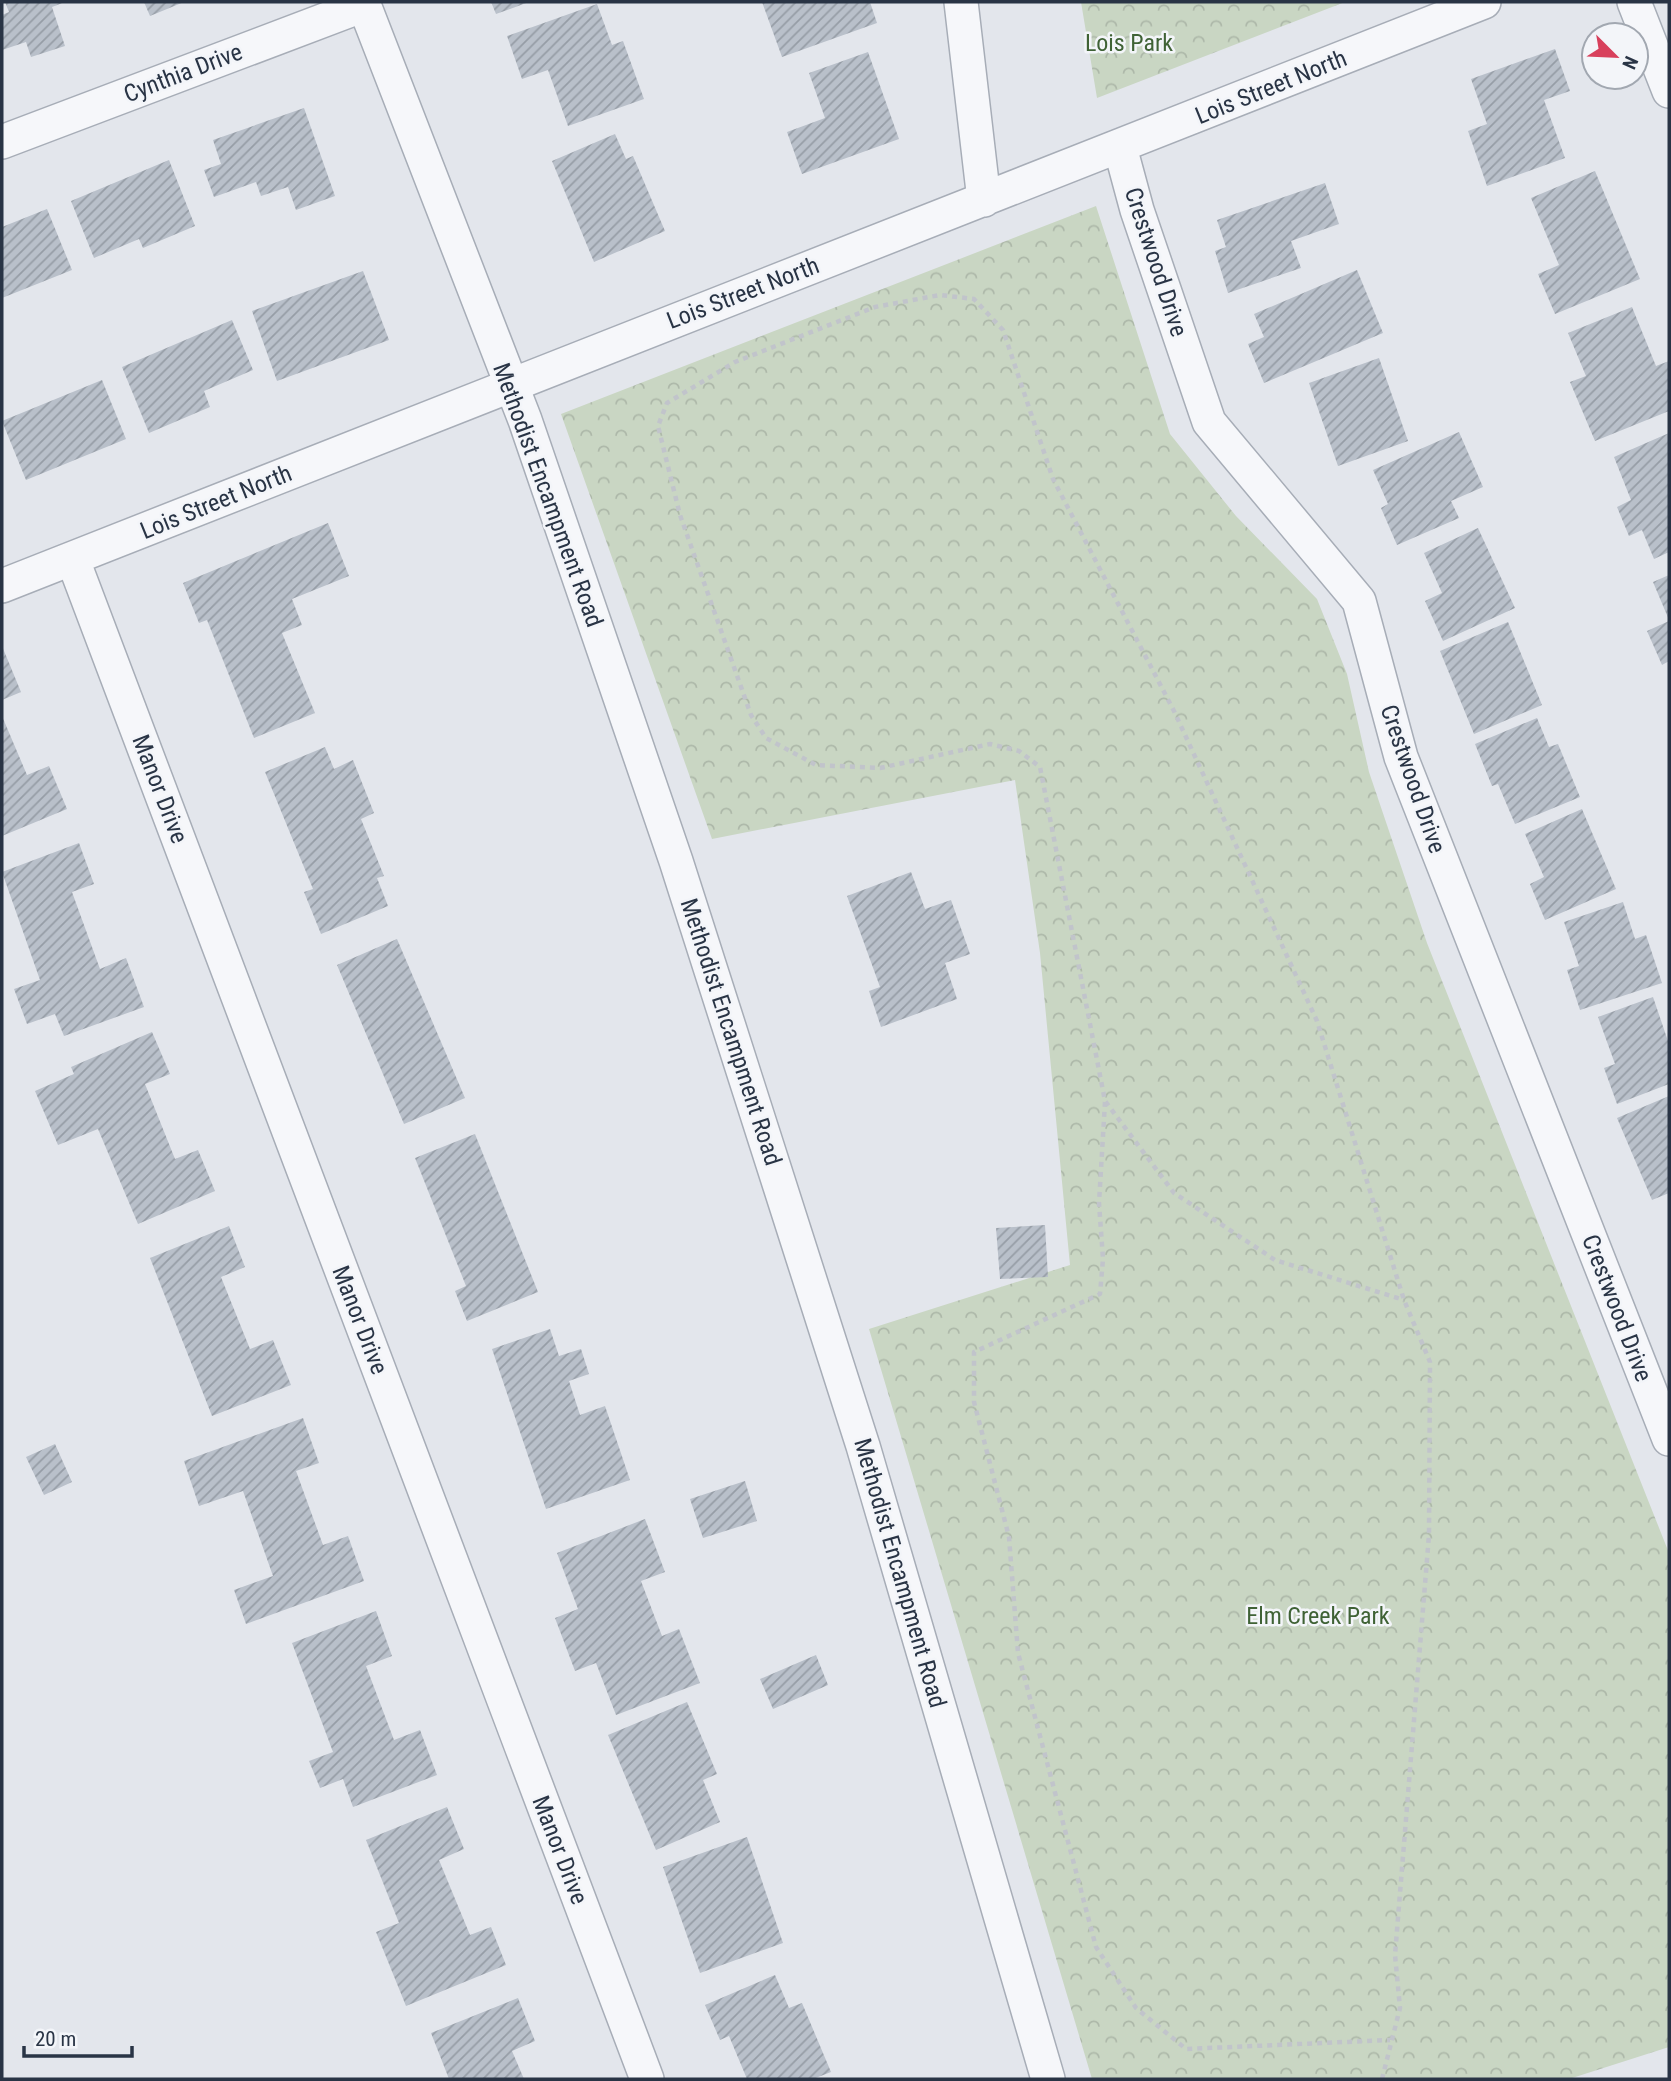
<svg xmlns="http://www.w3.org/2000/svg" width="1671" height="2081" font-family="'Roboto Condensed',sans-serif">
<defs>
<pattern id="forest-crowns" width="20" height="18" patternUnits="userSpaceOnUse" patternTransform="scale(1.75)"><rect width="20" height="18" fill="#c9d6c3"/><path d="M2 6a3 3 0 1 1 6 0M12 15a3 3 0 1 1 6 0" fill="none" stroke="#adb8a9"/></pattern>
<pattern id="building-hatch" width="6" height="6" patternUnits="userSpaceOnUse" patternTransform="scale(1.75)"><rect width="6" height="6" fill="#b9c0ca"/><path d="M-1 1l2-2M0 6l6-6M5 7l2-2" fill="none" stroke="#969da6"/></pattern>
</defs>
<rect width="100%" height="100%" fill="#e3e6ec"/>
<path fill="url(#forest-crowns)" d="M1081 2H1345L1097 98Z
M1096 206 1170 434 1236 516 1317 599 1347 674 1369 772 1427 943 1669 1553V2047L1569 2079H1092L869 1329 1070 1265 1040 953 1015 780 712 839 561 414Z"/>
<path fill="url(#building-hatch)" d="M5 2H65L52 7 65 46 31 57 26 42 2 50V15L9 12Z
M144 2H184L150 16Z
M491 2H529L496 14Z
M762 2H870L877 23 782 57Z
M597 4 612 45 623 41 644 99 568 126 548 70 522 79 507 36Z
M1555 49 1570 91 1544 100 1565 158 1487 186 1468 131 1487 124 1471 79Z
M868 52 899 139 802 174 787 132 825 118 809 73Z
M304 108 335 196 296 210 288 187 261 196 256 182 214 197 204 170 221 164 213 140Z
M615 134 626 159 633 156 665 231 594 262 552 161Z
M169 160 195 226 143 248 139 239 94 258 71 201Z
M1595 171 1640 279 1555 314 1538 274 1559 265 1531 198Z
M1325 183 1339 224 1291 241 1301 268 1228 293 1215 251 1226 247 1217 220Z
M47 209 72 270 2 298V227Z
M1357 270 1383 333 1264 383 1248 344 1264 337 1254 314Z
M363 271 389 340 277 381 252 311Z
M1632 307 1656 366 1669 361V411L1595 441 1570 382 1586 376 1568 333Z
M232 320 253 370 204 391 210 407 149 433 122 367Z
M1379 358 1408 441 1338 466 1309 383Z
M102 380 126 439 26 480 2 421Z
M1459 432 1483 487 1451 501 1459 518 1397 545 1381 508 1388 504 1373 470Z
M1669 433V552L1654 559 1642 530 1629 536 1617 507 1631 500 1614 457Z
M328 523 349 576 292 599 302 625 282 633 315 713 254 738 207 620 199 623 183 583Z
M1478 528 1515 608 1443 641 1425 601 1442 593 1424 553Z
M1669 575V620L1653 582Z
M1669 621V661L1662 665 1647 631Z
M1508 622 1542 705 1474 734 1440 651Z
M2 646 21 692 2 700Z
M2 716 27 775 49 766 67 809 2 836Z
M1537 718 1549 747 1558 744 1580 797 1515 824 1498 784 1492 786 1475 744Z
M325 747 334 769 353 760 374 813 361 819 384 876 377 878 388 906 321 934 304 892 313 889 265 772Z
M1582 809 1616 889 1545 920 1530 884 1544 877 1525 834Z
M79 843 94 884 72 892 100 969 126 958 144 1007 64 1036 55 1014 27 1024 14 989 40 980 2 872Z
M911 872 925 909 951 900 970 954 945 963 957 999 881 1027 869 991 880 987 847 896Z
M1623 902 1635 939 1646 935 1662 983 1580 1010 1567 970 1579 966 1564 922Z
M397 939 465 1098 404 1124 337 965Z
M1653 997 1669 1044V1084L1617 1104 1604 1068 1615 1064 1598 1017Z
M152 1032 170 1074 145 1084 175 1159 198 1150 215 1191 138 1224 98 1129 58 1145 35 1091 74 1074 71 1067Z
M1669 1096V1193L1652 1200 1617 1118Z
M475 1134 538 1292 467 1321 455 1291 466 1286 415 1158Z
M1045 1225 1048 1277 1000 1279 996 1228Z
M229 1226 245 1267 221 1277 250 1349 273 1340 291 1385 212 1416 150 1258Z
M550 1329 559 1356 581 1349 589 1374 569 1381 580 1415 605 1406 630 1480 546 1509 492 1349Z
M303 1418 319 1463 296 1471 323 1545 348 1536 364 1581 246 1624 234 1590 273 1576 243 1491 199 1506 184 1461Z
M55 1444 72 1482 44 1495 26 1457Z
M745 1481 757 1521 703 1538 690 1499Z
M645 1519 665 1572 641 1581 662 1636 679 1629 700 1683 616 1715 596 1663 575 1671 555 1618 578 1609 557 1553Z
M376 1611 392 1656 366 1666 394 1740 420 1730 437 1775 353 1807 343 1779 320 1788 309 1761 333 1752 292 1643Z
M816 1655 828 1685 773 1709 760 1679Z
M687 1702 717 1774 703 1780 720 1822 656 1850 608 1735Z
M447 1807 464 1849 439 1860 470 1935 491 1927 506 1965 406 2006 376 1932 399 1923 366 1840Z
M747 1837 783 1943 700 1973 663 1867Z
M775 1975 789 2008 802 2003 831 2072 813 2079H747L729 2036 720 2040 705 2005Z
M518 1998 535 2041 512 2051 524 2079H449L431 2033Z"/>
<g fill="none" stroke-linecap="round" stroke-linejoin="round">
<g stroke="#a7adb7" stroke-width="36">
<path id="street" d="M363 2 525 420 676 861 863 1446 1048 2079
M961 2 984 200
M1634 2 1669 91
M2 142 364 5
M1120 147 1137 210 1209 422 1359 601 1401 757 1669 1439
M73 560 647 2079
M2 586 1484 2"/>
</g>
<path stroke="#c1c4cb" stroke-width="4.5" stroke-dasharray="5 5" stroke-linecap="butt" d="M1105 1102 1099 1203 1103 1259 1100 1294 974 1352V1402L1009 1537 1018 1653 1096 1947 1136 2008 1186 2049 1390 2040
M1382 2079 1400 2008 1395 1955 1429 1535 1430 1362 1404 1300 1317 1021 1174 711 1053 479 1003 330 974 299 940 295 875 307 735 362 667 403 658 426 680 515 751 715 766 738 816 765 880 768 990 744 1019 751 1040 767 1105 1101 1174 1193 1275 1260 1404 1300"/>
<use href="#street" stroke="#f6f7fa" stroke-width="33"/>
</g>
<g text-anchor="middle" stroke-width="5" stroke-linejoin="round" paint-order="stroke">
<g font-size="24" fill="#3f6235" stroke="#f3f5f9">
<text x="1129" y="51">Lois Park</text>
<text x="1318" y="1624">Elm Creek Park</text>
</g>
<g font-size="24" fill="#293445" stroke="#f3f5f9">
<text transform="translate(183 73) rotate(-21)" y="8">Cynthia Drive</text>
<text transform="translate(1271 87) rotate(-22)" y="8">Lois Street North</text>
<text transform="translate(1156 262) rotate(72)" y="8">Crestwood Drive</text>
<text transform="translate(743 293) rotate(-21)" y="8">Lois Street North</text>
<text transform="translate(548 495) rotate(70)" y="8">Methodist Encampment Road</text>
<text transform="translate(216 502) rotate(-22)" y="8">Lois Street North</text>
<text transform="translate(1413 779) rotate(71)" y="8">Crestwood Drive</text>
<text transform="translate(160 789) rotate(69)" y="8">Manor Drive</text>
<text transform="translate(731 1032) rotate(72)" y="8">Methodist Encampment Road</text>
<text transform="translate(1617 1308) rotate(69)" y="8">Crestwood Drive</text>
<text transform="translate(360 1320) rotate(69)" y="8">Manor Drive</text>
<text transform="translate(900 1573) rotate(74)" y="8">Methodist Encampment Road</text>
<text transform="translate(560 1850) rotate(69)" y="8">Manor Drive</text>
</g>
</g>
<rect width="1671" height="2081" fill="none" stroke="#293445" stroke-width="7"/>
<g transform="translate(1615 56) rotate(114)"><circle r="33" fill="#f3f5f9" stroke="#a2a8b1" stroke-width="2"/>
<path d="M0-5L12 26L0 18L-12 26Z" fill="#d8405c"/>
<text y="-10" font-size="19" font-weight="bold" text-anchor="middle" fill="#293445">N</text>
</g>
<path d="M24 2046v10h108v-10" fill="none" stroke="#293445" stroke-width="3.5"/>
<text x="35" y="2046" font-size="21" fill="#293445" stroke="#f3f5f9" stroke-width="5" paint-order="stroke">20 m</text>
</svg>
